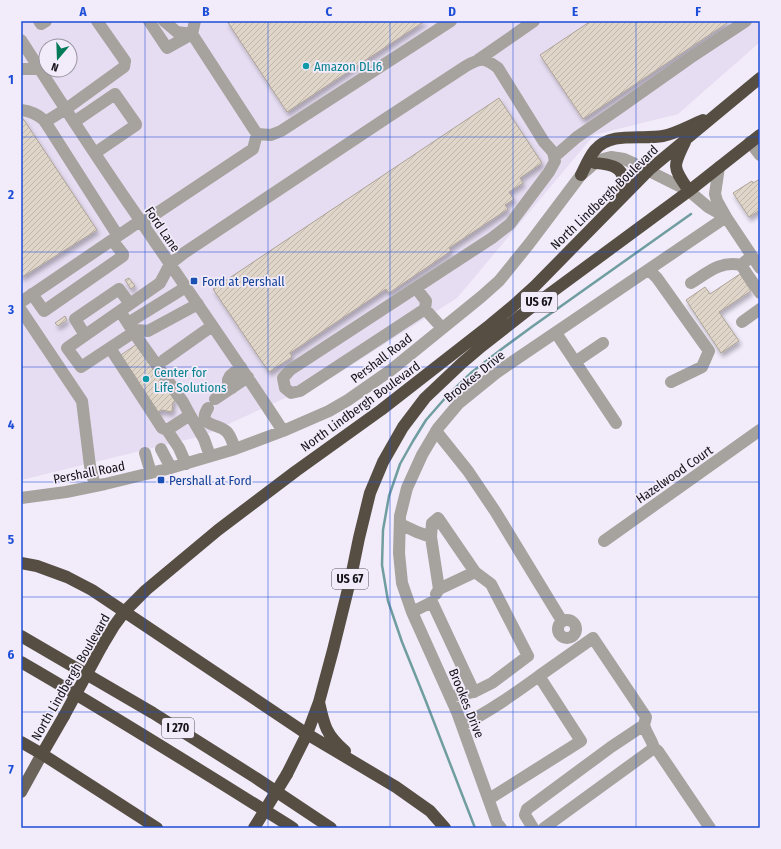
<svg xmlns="http://www.w3.org/2000/svg" width="781" height="849" font-family="'Fira Sans Condensed',sans-serif">
<defs>
<pattern id="building-hatch" width="6" height="6" patternUnits="userSpaceOnUse"><rect width="6" height="6" fill="#e0d5c9"/><path d="M-1 1l2-2M0 6l6-6M5 7l2-2" fill="none" stroke="#bfb6ac"/></pattern>
<filter id="shadow"><feDropShadow dx="2" dy="4" stdDeviation="2" flood-color="#0004"/></filter>
</defs>
<rect width="100%" height="100%" fill="#f1ebfa"/>
<path fill="#e6ddf2" fill-rule="evenodd" d="M21 21H760V42L678 114 594 135 457 298 336 375 202 436 21 480ZM46 46H70V70H46Z"/>
<g fill="none" stroke-linecap="round" stroke-linejoin="round">
<path stroke="#709ea0" stroke-width="2.5" d="M475 828 425 699 402 642 388 601 382 565 383 530 389 496 400 464 413 441 426 420 447 396 472 372 503 348 533 326 691 214"/>
</g>
<path fill="url(#building-hatch)" stroke="#ada397" filter="url(#shadow)" d="M227 21H425L287 112Z
M591 21H730L583 119 540 55Z
M499 98 542 163 520 178 523 183 509 192 514 199 505 205 508 209 449 248 451 251 389 293 386 289 290 353 292 357 269 372 213 289Z
M22 117 97 230 22 277 21 276V118Z
M760 179V210L749 217 733 193 752 181 753 183Z
M740 274 751 291 719 312 739 341 721 353 686 300 705 287 710 294Z
M129 278 135 286 131 289 125 280Z
M65 316 67 320 58 326 55 323Z
M137 344 175 401 173 402 172 412 162 410 156 413 118 357Z"/>
<g fill="none" stroke-linecap="round" stroke-linejoin="round">
<path stroke="#a6a29d" stroke-width="12" d="M39 21 41 24 46 21
M149 21 167 48 192 34 195 21
M21 40C60 101 99 161 140 220 188 291 237 360 283 431
M478 60 534 21
M21 69H40
M66 109 124 67 125 61 97 21
M21 110C30 111 37 114 44 120L118 236
M45 122 66 109
M74 122 115 94 136 124V125L95 153
M257 134 271 135 281 131 451 21
M750 142 760 155
M554 157 577 137 615 111 690 58 746 21
M719 167 715 194 717 201 726 217 760 268
M142 223 253 149 257 134 192 34 177 32 164 21
M741 265 760 293
M649 270 657 278 709 351 702 367 671 382
M691 283C707 273 721 260 741 265L752 256
M32 294 44 311 123 256V254L112 240
M21 302 140 221
M198 304 148 331 137 330 81 367 67 348 160 283 170 264 184 253 382 121 466 66C481 58 484 57 498 68L544 142 553 152 555 161 549 172 510 224 492 238 290 370 283 378 285 388 291 393 300 391 425 309 426 301 416 288
M425 309 442 328
M21 310 82 401 90 466 95 486
M120 311 134 333 183 402 190 415
M742 322 760 309
M128 323 186 287
M556 333 616 423
M85 335 75 319 119 289 130 304
M110 348 162 428 167 430
M164 360 212 326
M575 362 603 343
M232 388 228 383V380L230 376 241 367
M215 399 248 377
M208 408C196 427 219 423 227 432 231 436 233 444 235 449
M436 431 468 471 495 511 562 621
M161 449 171 468
M145 453 151 473
M186 464 179 448 167 430 190 415 204 439 210 456
M21 498 66 492 105 484 167 469 235 449 283 431 329 411 348 400 391 370 481 297 499 281 529 244 581 175 595 163 603 159 611 157 624 159 635 164 689 191 708 207 726 217
M400 524 417 532 431 537 439 589 436 594
M431 537 432 523 438 518 475 572 439 589
M604 541 760 430
M412 612 432 602 474 692
M558 629a9 9 0 1 1 18 0a9 9 0 1 1-18 0Z
M539 676 593 638 646 717 644 725
M450 697 474 692 492 683 528 656 491 584 475 572
M462 725C489 712 514 694 539 676L581 741 489 799
M501 828 497 823 457 712 412 612 402 583 399 553 400 516 407 488 422 455 438 428 459 403 496 373 726 217
M533 828 525 815 527 809 611 747 644 725C646 733 652 740 654 748
M544 828 654 748 658 751 710 828"/>
<path stroke="#6b645a" stroke-width="12" d="M21 792 42 754"/>
<path stroke="#564e43" stroke-width="12" d="M685 142C672 168 673 167 689 191
M595 163C605 164 623 165 623 180 623 186 620 193 618 199
M581 175C585 167 589 157 595 150 611 131 641 140 663 136 675 134 691 125 703 120
M21 563 37 566 67 577 92 590 307 734 396 787 430 811 445 828
M21 636 153 713 256 778 331 828
M102 646 114 626 125 611 146 590 218 530 296 471 381 410 490 325 513 306 535 286 649 170 760 78
M21 662C113 715 203 772 293 828
M319 702C324 725 326 735 345 751
M21 742 42 754 157 828
M42 754 64 716
M287 774 307 734 319 702 333 650 351 577 359 538 370 493 383 462 403 427 425 398 462 363 482 346 533 306 689 191 760 135"/>
<path stroke="#564e43" stroke-width="12" d="M64 716 102 646
M254 828 287 774"/>
</g>
<path fill="none" stroke="#1d4ed8" stroke-width="1" stroke-opacity="0.55" d="M145 21V828M268 21V828M390 21V828M513 21V828M636 21V828M21 137H760M21 252H760M21 367H760M21 482H760M21 597H760M21 712H760"/>
<g fill="#0f9aa8" stroke="#f1ebfa" stroke-width="1.5">
<circle cx="306" cy="66" r="4"/>
<circle cx="146" cy="379" r="4"/>
</g>
<g fill="#1a4fb4" stroke="#f1ebfa" stroke-width="1.5">
<rect x="190" y="277" width="8" height="8" rx="2"/>
<rect x="157" y="476" width="8" height="8" rx="2"/>
</g>
<g text-anchor="middle" stroke-width="3.5" stroke-linejoin="round" paint-order="stroke">
<g fill="#f1ebfa" stroke="#58545c" stroke-width="1">
<rect x="521" y="292" width="36" height="20" rx="3"/>
<rect x="332" y="569" width="36" height="20" rx="3"/>
<rect x="162" y="718" width="32" height="20" rx="3"/>
</g>
<g font-size="12" font-weight="bold" fill="#161318">
<text x="539" y="306">US 67</text>
<text x="350" y="583">US 67</text>
<text x="178" y="732">I 270</text>
</g>
<g font-size="13" fill="#0d838f" stroke="#f1ebfa" text-anchor="start">
<text x="314" y="71">Amazon DLI6</text>
<text x="154" y="377">Center for<tspan x="154" dy="15">Life Solutions</tspan></text>
</g>
<g font-size="13" fill="#161318" stroke="#f1ebfa">
<text transform="translate(604 197) rotate(-44)" y="5">North Lindbergh Boulevard</text>
<text transform="translate(163 229) rotate(56)" y="5">Ford Lane</text>
<text transform="translate(381 358) rotate(-37)" y="5">Pershall Road</text>
<text transform="translate(474 376) rotate(-39)" y="5">Brookes Drive</text>
<text transform="translate(360 406) rotate(-36)" y="5">North Lindbergh Boulevard</text>
<text transform="translate(89 472) rotate(-11)" y="5">Pershall Road</text>
<text transform="translate(674 474) rotate(-35)" y="5">Hazelwood Court</text>
<text transform="translate(70 677) rotate(-60)" y="5">North Lindbergh Boulevard</text>
<text transform="translate(467 703) rotate(68)" y="5">Brookes Drive</text>
</g>
<g font-size="13" fill="#164399" stroke="#f1ebfa" text-anchor="start">
<text x="202" y="286">Ford at Pershall</text>
<text x="169" y="485">Pershall at Ford</text>
</g>
</g>
<rect width="781" height="849" fill="none" stroke="#f1ebfa" stroke-width="44"/>
<g transform="translate(58 58) rotate(199)"><circle r="19" fill="#f1ebfa" stroke="#9995a0"/>
<path d="M0-3L7 15L0 10L-7 15Z" fill="#047b58"/>
<text y="-6" font-size="11" font-weight="bold" text-anchor="middle" fill="#161318">N</text>
</g>
<rect x="22" y="22" width="737" height="805" fill="none" stroke="#1d4ed8" stroke-width="1.5"/>
<g font-size="13" text-anchor="middle" font-weight="bold" fill="#1d4ed8">
<text x="83" y="16">A</text>
<text x="206" y="16">B</text>
<text x="329" y="16">C</text>
<text x="452" y="16">D</text>
<text x="575" y="16">E</text>
<text x="698" y="16">F</text>
<text x="11" y="84">1</text>
<text x="11" y="199">2</text>
<text x="11" y="314">3</text>
<text x="11" y="429">4</text>
<text x="11" y="544">5</text>
<text x="11" y="659">6</text>
<text x="11" y="774">7</text>
</g>
</svg>
